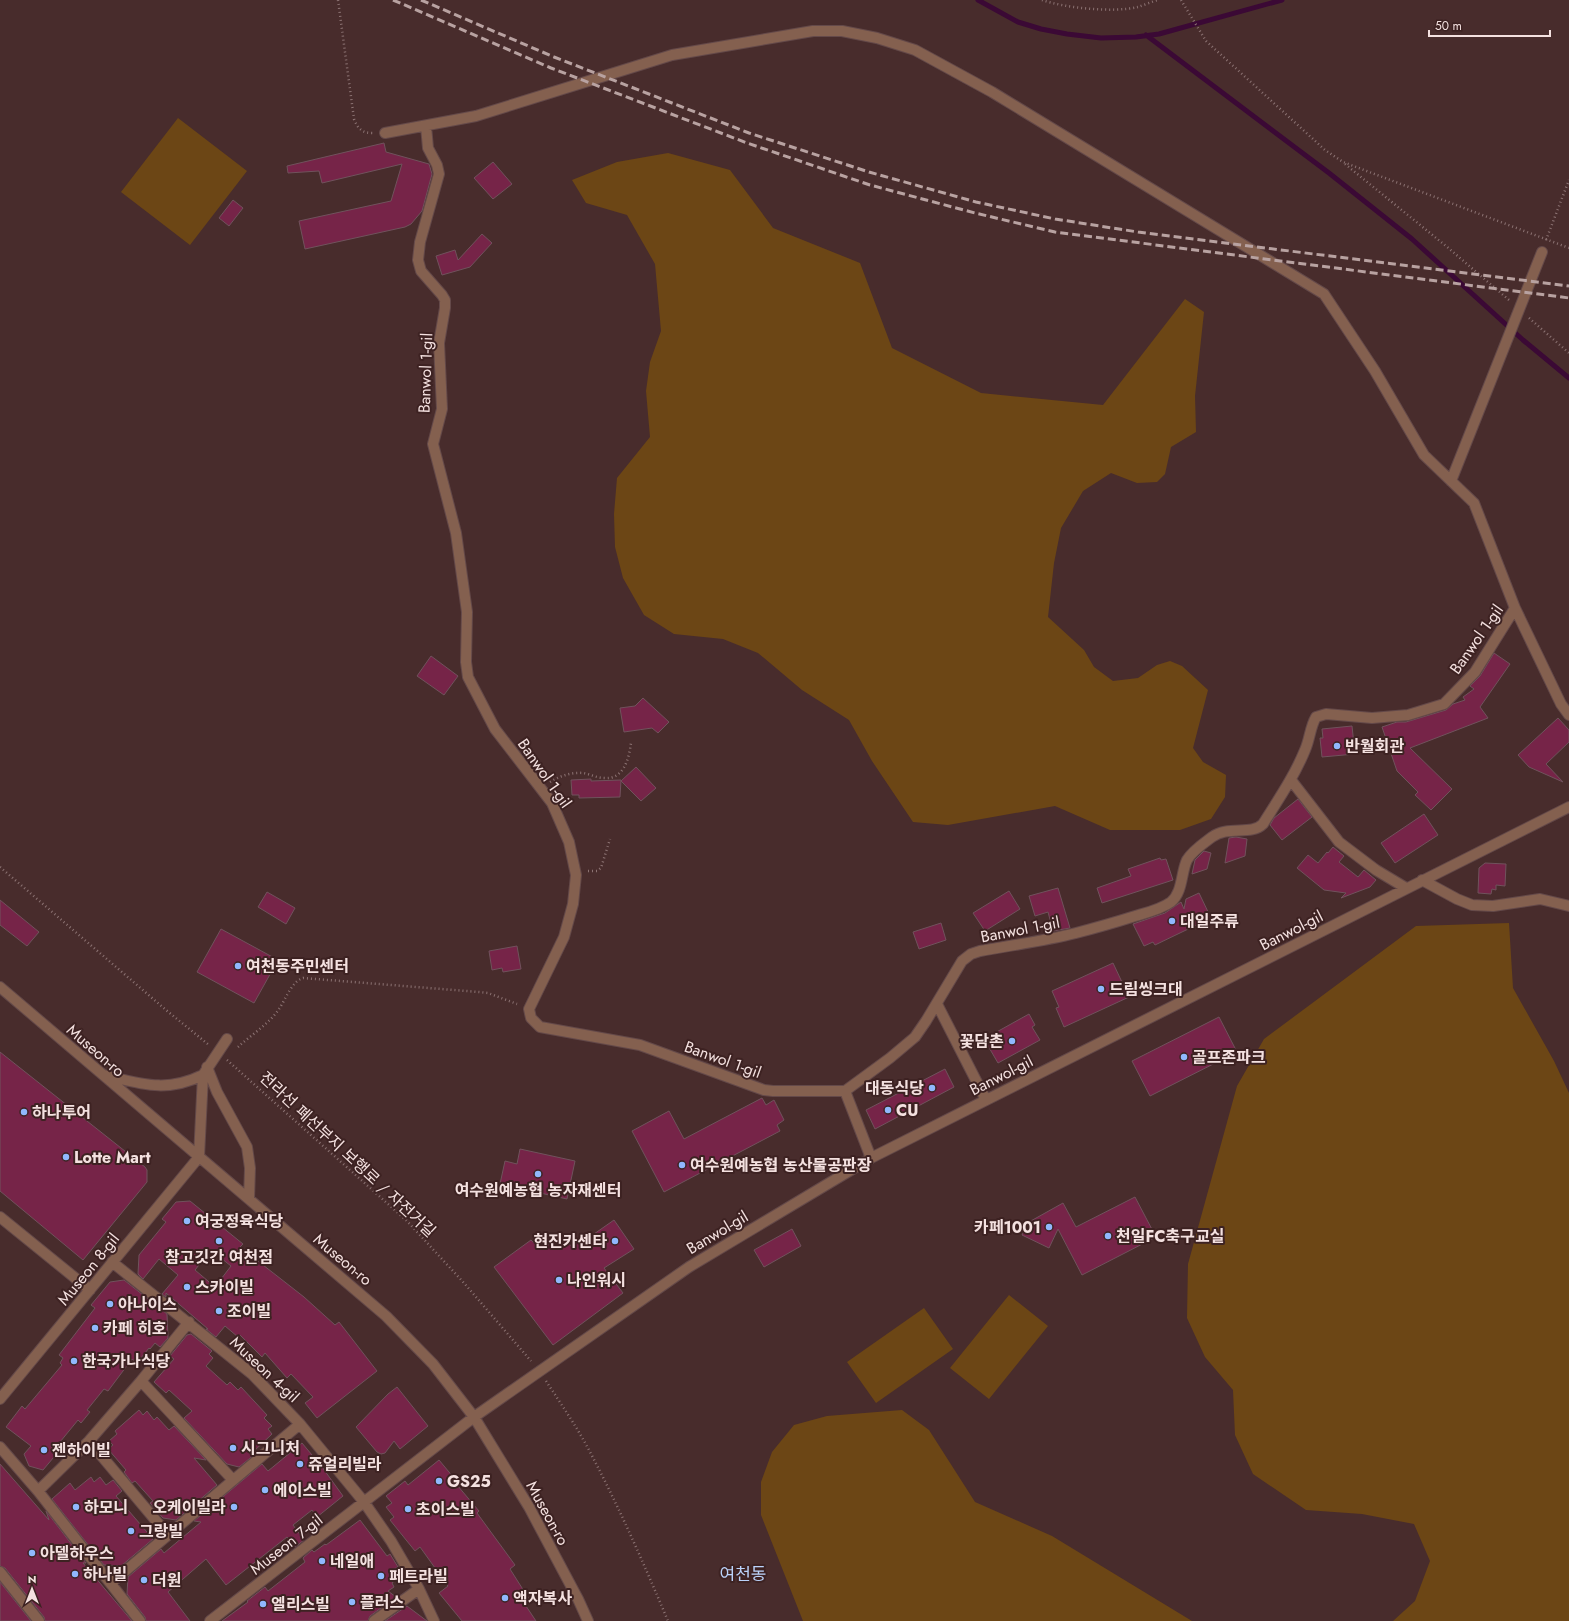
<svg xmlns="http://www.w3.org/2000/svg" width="1569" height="1621" font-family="Jost,'Noto Sans KR',sans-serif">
<rect width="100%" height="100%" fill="#482c2c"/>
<path fill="#6c4615" d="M178 118 247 171 190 245 121 192Z
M668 153 730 170 773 228 860 263 892 348 981 393 1103 405 1185 299 1204 312 1195 396 1196 432 1171 447 1165 474 1157 482 1137 483 1111 473 1083 491 1061 528 1054 563 1048 617 1084 650 1094 667 1113 681 1138 678 1157 665 1170 661 1182 666 1208 690 1193 748 1203 762 1226 775 1225 797 1211 819 1180 830H1110L1055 806 948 825 913 822 872 761 849 720 802 690 758 653 723 639 674 634 644 615 623 578 615 547 614 514 617 478 650 437 646 391 650 362 661 331 655 264 627 215 586 203 572 180 617 162Z
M1509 923 1513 988 1554 1061 1569 1093V1621H1393L1415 1601 1430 1561 1414 1524 1362 1514 1306 1510 1253 1474 1235 1435 1233 1390 1205 1357 1187 1318 1188 1264 1237 1086 1264 1039 1416 926Z
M1009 1295 1048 1326 989 1399 950 1368Z
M924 1308 953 1349 876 1403 847 1362Z
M902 1410 929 1430 975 1502 1052 1536 1192 1621H803L761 1515V1482L772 1452 794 1425 827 1416Z"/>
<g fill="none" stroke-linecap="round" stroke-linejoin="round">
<path stroke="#3b0935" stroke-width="5" d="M978 0 1018 22 1041 29 1067 34 1101 38 1136 37 1159 34 1282 0
M1146 35 1329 173 1412 239 1523 340 1569 378"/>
</g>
<path fill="#762448" stroke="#70525c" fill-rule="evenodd" d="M384 143 386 152 429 164 432 174 422 211 411 224 405 227 305 249 299 221 391 201 402 164 322 183 319 171 288 173 287 166Z
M493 162 512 184 493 199 474 178Z
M233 200 243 208 229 226 219 218Z
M482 234 492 243 470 267 442 275 436 256 455 250 458 260Z
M1494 653 1510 664 1480 707 1488 718 1410 748 1452 789 1431 810 1415 795 1418 792 1397 771 1382 727 1397 722H1406L1446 710 1453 704 1465 700 1463 697 1474 689 1470 686 1480 676Z
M431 656 458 676 444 695 417 676Z
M643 698 669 722 658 733 652 728 624 732 620 708 635 706Z
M1558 718 1569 730V742L1546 764 1563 782 1529 767 1518 755Z
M1352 726 1355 754 1322 757 1320 738H1323L1322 729Z
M636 767 656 788 641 801 621 781Z
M591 779V781L621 780 620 797 579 798V795H572L571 780Z
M1298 799 1312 817 1282 840 1270 825 1274 818Z
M1424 814 1438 835 1395 863 1381 843Z
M1236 837 1247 839 1245 856 1225 863 1229 838Z
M1333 847 1344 856 1339 862 1358 877 1364 870 1376 880 1370 887 1341 898 1346 893 1324 890 1297 868 1308 855 1318 863 1327 852 1328 853Z
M1204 851 1211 853 1207 869 1192 874 1195 860Z
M1160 858 1161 860 1166 859 1173 880 1102 903 1097 888 1131 876 1128 869Z
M1485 863 1506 864 1505 886 1496 885V890L1492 889 1491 894 1478 893 1479 868Z
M1058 888 1070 928 1053 931 1048 912 1035 916 1029 896Z
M1009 891 1020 909 985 931 973 913Z
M267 892 295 908 286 924 258 907Z
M1199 893 1211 918 1155 945 1153 942 1144 946 1133 924 1165 913 1181 902 1184 909 1186 899Z
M0 900 39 932 27 946 0 925Z
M941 923 946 940 919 949 913 932Z
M221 929 278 960 254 1003 197 972Z
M517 946 521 969 503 972 502 968 492 970 489 951Z
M1113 963 1129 997 1064 1027 1056 1008 1059 1007 1052 991Z
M1029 1014 1035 1025 1032 1027 1040 1040 998 1063 984 1039Z
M1219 1017 1237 1052 1150 1096 1132 1061Z
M0 1052 145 1167 147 1170V1182L83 1260 0 1191Z
M945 1069 954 1087 875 1129 866 1110Z
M762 1098 766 1105 774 1100 784 1120 777 1125 780 1131 664 1192 632 1131 669 1111 684 1139Z
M520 1149 575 1161 567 1199 500 1184 505 1161 517 1164Z
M1135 1197 1156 1237 1082 1275 1058 1229 1049 1248 1022 1235 1029 1222 1063 1203 1076 1227Z
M190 1201 243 1244 240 1247 304 1297 335 1325 339 1322 377 1371 317 1418 305 1403 313 1397 291 1374 287 1378 265 1353 262 1357 240 1335 238 1337 225 1326 216 1337 206 1329H208L166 1293V1297L162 1294 178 1275 159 1259 143 1279 138 1274 139 1255 166 1222 162 1219 176 1202ZM211 1250 231 1266 215 1287 195 1270Z
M614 1220 634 1249 604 1268 623 1293 553 1345 494 1267 531 1240 535 1244 540 1241 545 1247 552 1242 556 1247 566 1240 571 1246 582 1238 584 1241Z
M792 1229 801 1246 764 1267 754 1250Z
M124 1280 167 1314 168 1338 160 1347 155 1343 150 1349 149 1348 137 1363 132 1359 108 1391 104 1389 87 1410 90 1412 81 1423 78 1420 60 1442 64 1445 43 1470 29 1466 24 1454 31 1446 6 1427 22 1406 25 1409 62 1365 60 1363 63 1358 59 1355 95 1308 91 1305 110 1282Z
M191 1334 212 1351 209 1354 213 1358 206 1366 227 1385 230 1382 238 1390 241 1387 267 1415 264 1418 272 1426 268 1429 272 1434 252 1453 254 1455 239 1467 227 1464 184 1418 192 1411 169 1390 166 1393 154 1382 174 1359 170 1356 187 1335Z
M397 1387 428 1426 400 1449 394 1441 385 1453 381 1454 377 1452 356 1427 388 1394Z
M139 1410 143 1415 147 1411 154 1420 157 1417 169 1430 174 1426 206 1460 194 1458 217 1485 176 1520 163 1518 150 1503 153 1501 135 1481 132 1483 124 1472 126 1470 108 1449 113 1445 109 1441 117 1434 115 1431Z
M302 1443 322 1467 343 1496 317 1517 312 1510 293 1525 304 1540 295 1547 287 1537 226 1585 206 1559 168 1592 190 1621H146L145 1617 127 1594 128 1577 161 1549 164 1553 201 1522 194 1521 262 1464 268 1471Z
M439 1460 459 1484 457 1485 479 1511 477 1513 515 1565 510 1569 529 1599 524 1603 536 1621H462L439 1593 448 1586 420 1547 415 1551 390 1520 394 1517 386 1507 392 1503 386 1496 405 1481 408 1485Z
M0 1464 49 1520 46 1511 86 1563H83L132 1621H45L44 1617 5 1568 0 1566Z
M91 1477 94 1482 100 1477 106 1485 113 1480 122 1491 116 1496 153 1539 121 1566 104 1565 52 1499 70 1483 75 1490Z
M360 1520 387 1556 390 1554 398 1567 392 1570 397 1579 392 1583 394 1587 388 1591 396 1597 370 1616 368 1621H222L248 1602 247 1601 265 1587 268 1591 305 1562 303 1558 312 1550 314 1552 325 1544 326 1545Z
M0 1582 31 1621H0Z
M407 1606 427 1621H385Z"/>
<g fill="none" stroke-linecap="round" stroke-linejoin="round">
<g stroke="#644949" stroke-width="12">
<path id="minor" d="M426 126 428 148 437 165 439 174 420 242 418 260 421 271 442 295 445 300V308L439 343 442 409 433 444 456 533 467 612 466 662 468 677 495 729 552 803 569 842 576 875 573 904 564 937 529 1009 531 1018 540 1027 640 1045 764 1090 773 1091H845L890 1058 915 1037 926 1021 962 961 971 954 980 951C1012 945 1045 941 1076 933 1095 928 1113 923 1132 917 1145 913 1160 910 1171 902 1183 892 1181 872 1187 860 1192 851 1204 843 1212 837 1228 825 1251 836 1263 824 1278 800 1294 777 1305 750 1310 739 1310 727 1316 717L1326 714 1372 718 1408 715 1444 704 1475 672 1515 608
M385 133 476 116 672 55 813 31H842L877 38 915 50 992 92 1324 294 1375 371 1424 455 1474 503 1515 608 1561 704 1569 715
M1451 481 1542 252
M1291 780 1339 842 1376 870 1406 888
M1422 880 1457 899 1472 905 1493 906 1540 899 1569 906
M0 987 386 1316 433 1364 474 1417 529 1507 578 1599 588 1621
M937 1004 986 1100
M207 1067 217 1092 247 1147 250 1168 249 1199
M104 1075C142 1084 166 1093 203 1075
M845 1091 871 1158
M0 1217 90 1290
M112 1262 252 1374 300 1424 364 1502 391 1541 419 1589 434 1621
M141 1381 233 1480
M0 1399 199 1157 203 1075 227 1039
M89 1441 168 1535
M0 1447 38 1491 140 1621
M38 1491 89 1441 141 1381 189 1322
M0 1572 39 1621
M111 1583 300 1424
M210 1621 474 1417 689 1267 871 1158 1569 807
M374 1621 419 1589"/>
</g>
<path stroke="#8c7373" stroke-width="2.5" stroke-dasharray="1 3" stroke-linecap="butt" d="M338 0 354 119C358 129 362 133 373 133
M1042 0C1065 8 1114 13 1138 7 1144 5 1151 2 1158 0
M1181 0 1206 41 1325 150 1343 162 1569 248
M1345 164 1446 246 1509 300
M1546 240 1569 180
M1529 318 1569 353
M550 782C560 776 571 772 583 773 590 774 597 778 604 778 624 780 629 758 631 743
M0 867 166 1010 209 1045
M588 871H597L601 868 610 839
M238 1047C251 1035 269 1024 279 1009 286 999 291 982 303 978L479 992 488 993 517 1004
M227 1060 407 1221 464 1283 531 1361
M546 1381C561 1404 577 1427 590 1452 619 1507 644 1564 668 1621"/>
<use href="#minor" stroke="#84604f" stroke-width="10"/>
<path stroke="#b8a2a1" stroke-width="3" stroke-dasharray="8 4" stroke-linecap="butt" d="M393 0 551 68 747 143 870 185 975 213 1055 232 1569 298
M421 0 554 57 749 133 869 172 976 202 1055 219 1138 232 1569 286"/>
</g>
<g fill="#90b8fd" stroke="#3d2222" stroke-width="1.5">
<circle cx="1337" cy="746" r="4"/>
<circle cx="1172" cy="921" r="4"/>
<circle cx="238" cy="966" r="4"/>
<circle cx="1101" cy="989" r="4"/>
<circle cx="1012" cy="1041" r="4"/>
<circle cx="1184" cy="1057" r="4"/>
<circle cx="932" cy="1088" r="4"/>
<circle cx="888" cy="1110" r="4"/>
<circle cx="24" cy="1112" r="4"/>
<circle cx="66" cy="1157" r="4"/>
<circle cx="682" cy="1165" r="4"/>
<circle cx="538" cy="1174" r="4"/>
<circle cx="187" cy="1221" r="4"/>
<circle cx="1049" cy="1227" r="4"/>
<circle cx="1108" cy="1236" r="4"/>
<circle cx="219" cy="1241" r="4"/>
<circle cx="615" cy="1241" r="4"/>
<circle cx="559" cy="1280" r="4"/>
<circle cx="187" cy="1287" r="4"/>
<circle cx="110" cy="1304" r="4"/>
<circle cx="219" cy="1311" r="4"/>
<circle cx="95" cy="1328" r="4"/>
<circle cx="74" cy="1361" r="4"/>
<circle cx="233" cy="1448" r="4"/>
<circle cx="44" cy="1450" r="4"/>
<circle cx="300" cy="1464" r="4"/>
<circle cx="439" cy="1481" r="4"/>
<circle cx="265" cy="1490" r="4"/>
<circle cx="76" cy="1507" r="4"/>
<circle cx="234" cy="1507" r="4"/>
<circle cx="408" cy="1509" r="4"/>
<circle cx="131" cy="1531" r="4"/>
<circle cx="32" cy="1553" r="4"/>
<circle cx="322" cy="1561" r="4"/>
<circle cx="75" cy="1574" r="4"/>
<circle cx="381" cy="1576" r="4"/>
<circle cx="144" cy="1580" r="4"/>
<circle cx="505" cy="1598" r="4"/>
<circle cx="352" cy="1602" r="4"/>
<circle cx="263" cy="1604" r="4"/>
</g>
<g text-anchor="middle" stroke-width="4" stroke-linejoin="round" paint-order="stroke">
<g font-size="16" fill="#f4e1e0" stroke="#3d2222">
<text transform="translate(425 373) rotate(-88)" y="6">Banwol 1-gil</text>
<text transform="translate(1476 639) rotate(-55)" y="6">Banwol 1-gil</text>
<text transform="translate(545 773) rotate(55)" y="6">Banwol 1-gil</text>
<text transform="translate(1020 929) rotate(-11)" y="6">Banwol 1-gil</text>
<text transform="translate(1291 930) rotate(-27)" y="6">Banwol-gil</text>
<text transform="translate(96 1050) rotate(41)" y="6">Museon-ro</text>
<text transform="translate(723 1059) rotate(20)" y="6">Banwol 1-gil</text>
<text transform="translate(1001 1075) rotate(-27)" y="6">Banwol-gil</text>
<text transform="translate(348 1154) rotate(43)" y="6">전라선 폐선부지 보행로 / 자전거길</text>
<text transform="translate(717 1232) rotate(-31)" y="6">Banwol-gil</text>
<text transform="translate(343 1259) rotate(40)" y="6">Museon-ro</text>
<text transform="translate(88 1269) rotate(-51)" y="6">Museon 8-gil</text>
<text transform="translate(265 1369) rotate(43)" y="6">Museon 4-gil</text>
<text transform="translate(548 1513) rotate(61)" y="6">Museon-ro</text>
<text transform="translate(286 1544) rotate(-38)" y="6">Museon 7-gil</text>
</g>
<g font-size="16" font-weight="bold" fill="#f4e1e0" stroke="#3d2222" text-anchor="start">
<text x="1345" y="752">반월회관</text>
<text x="1180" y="927">대일주류</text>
<text x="246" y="972">여천동주민센터</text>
<text x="1109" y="995">드림씽크대</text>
<text x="1004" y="1047" text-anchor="end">꽃담촌</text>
<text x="1192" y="1063">골프존파크</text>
<text x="924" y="1094" text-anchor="end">대동식당</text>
<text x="896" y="1116">CU</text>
<text x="32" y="1118">하나투어</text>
<text x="74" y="1163">Lotte Mart</text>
<text x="690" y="1171">여수원예농협 농산물공판장</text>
<text x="538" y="1196" text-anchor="middle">여수원예농협 농자재센터</text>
<text x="195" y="1227">여궁정육식당</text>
<text x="1041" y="1233" text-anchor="end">카페1001</text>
<text x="1116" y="1242">천일FC축구교실</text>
<text x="607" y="1247" text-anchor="end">현진카센타</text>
<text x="219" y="1263" text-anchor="middle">참고깃간 여천점</text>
<text x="567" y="1286">나인워시</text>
<text x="195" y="1293">스카이빌</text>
<text x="118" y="1310">아나이스</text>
<text x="227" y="1317">조이빌</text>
<text x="103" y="1334">카페 히호</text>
<text x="82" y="1367">한국가나식당</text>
<text x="241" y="1454">시그니처</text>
<text x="52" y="1456">젠하이빌</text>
<text x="308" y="1470">쥬얼리빌라</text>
<text x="447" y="1487">GS25</text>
<text x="273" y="1496">에이스빌</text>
<text x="84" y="1513">하모니</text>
<text x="226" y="1513" text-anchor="end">오케이빌라</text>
<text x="416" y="1515">초이스빌</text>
<text x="139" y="1537">그랑빌</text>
<text x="40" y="1559">아델하우스</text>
<text x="330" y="1567">네일애</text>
<text x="83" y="1580">하나빌</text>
<text x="389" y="1582">페트라빌</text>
<text x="152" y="1586">더원</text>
<text x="513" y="1604">액자복사</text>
<text x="360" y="1608">플러스</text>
<text x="271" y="1610">엘리스빌</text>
</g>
<g font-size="17" fill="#bbd3fa" stroke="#3d2222">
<text x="743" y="1580">여천동</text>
</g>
</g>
<g transform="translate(32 1589)" stroke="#3d2222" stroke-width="3" paint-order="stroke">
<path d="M0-3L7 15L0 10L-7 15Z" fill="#f4e1e0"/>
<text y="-6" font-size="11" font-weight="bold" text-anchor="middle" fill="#f4e1e0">N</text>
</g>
<path d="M1429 30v6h121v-6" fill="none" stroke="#f4e1e0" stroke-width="2"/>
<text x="1435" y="30" font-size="12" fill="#f4e1e0" stroke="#3d2222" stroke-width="3" paint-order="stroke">50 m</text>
</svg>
